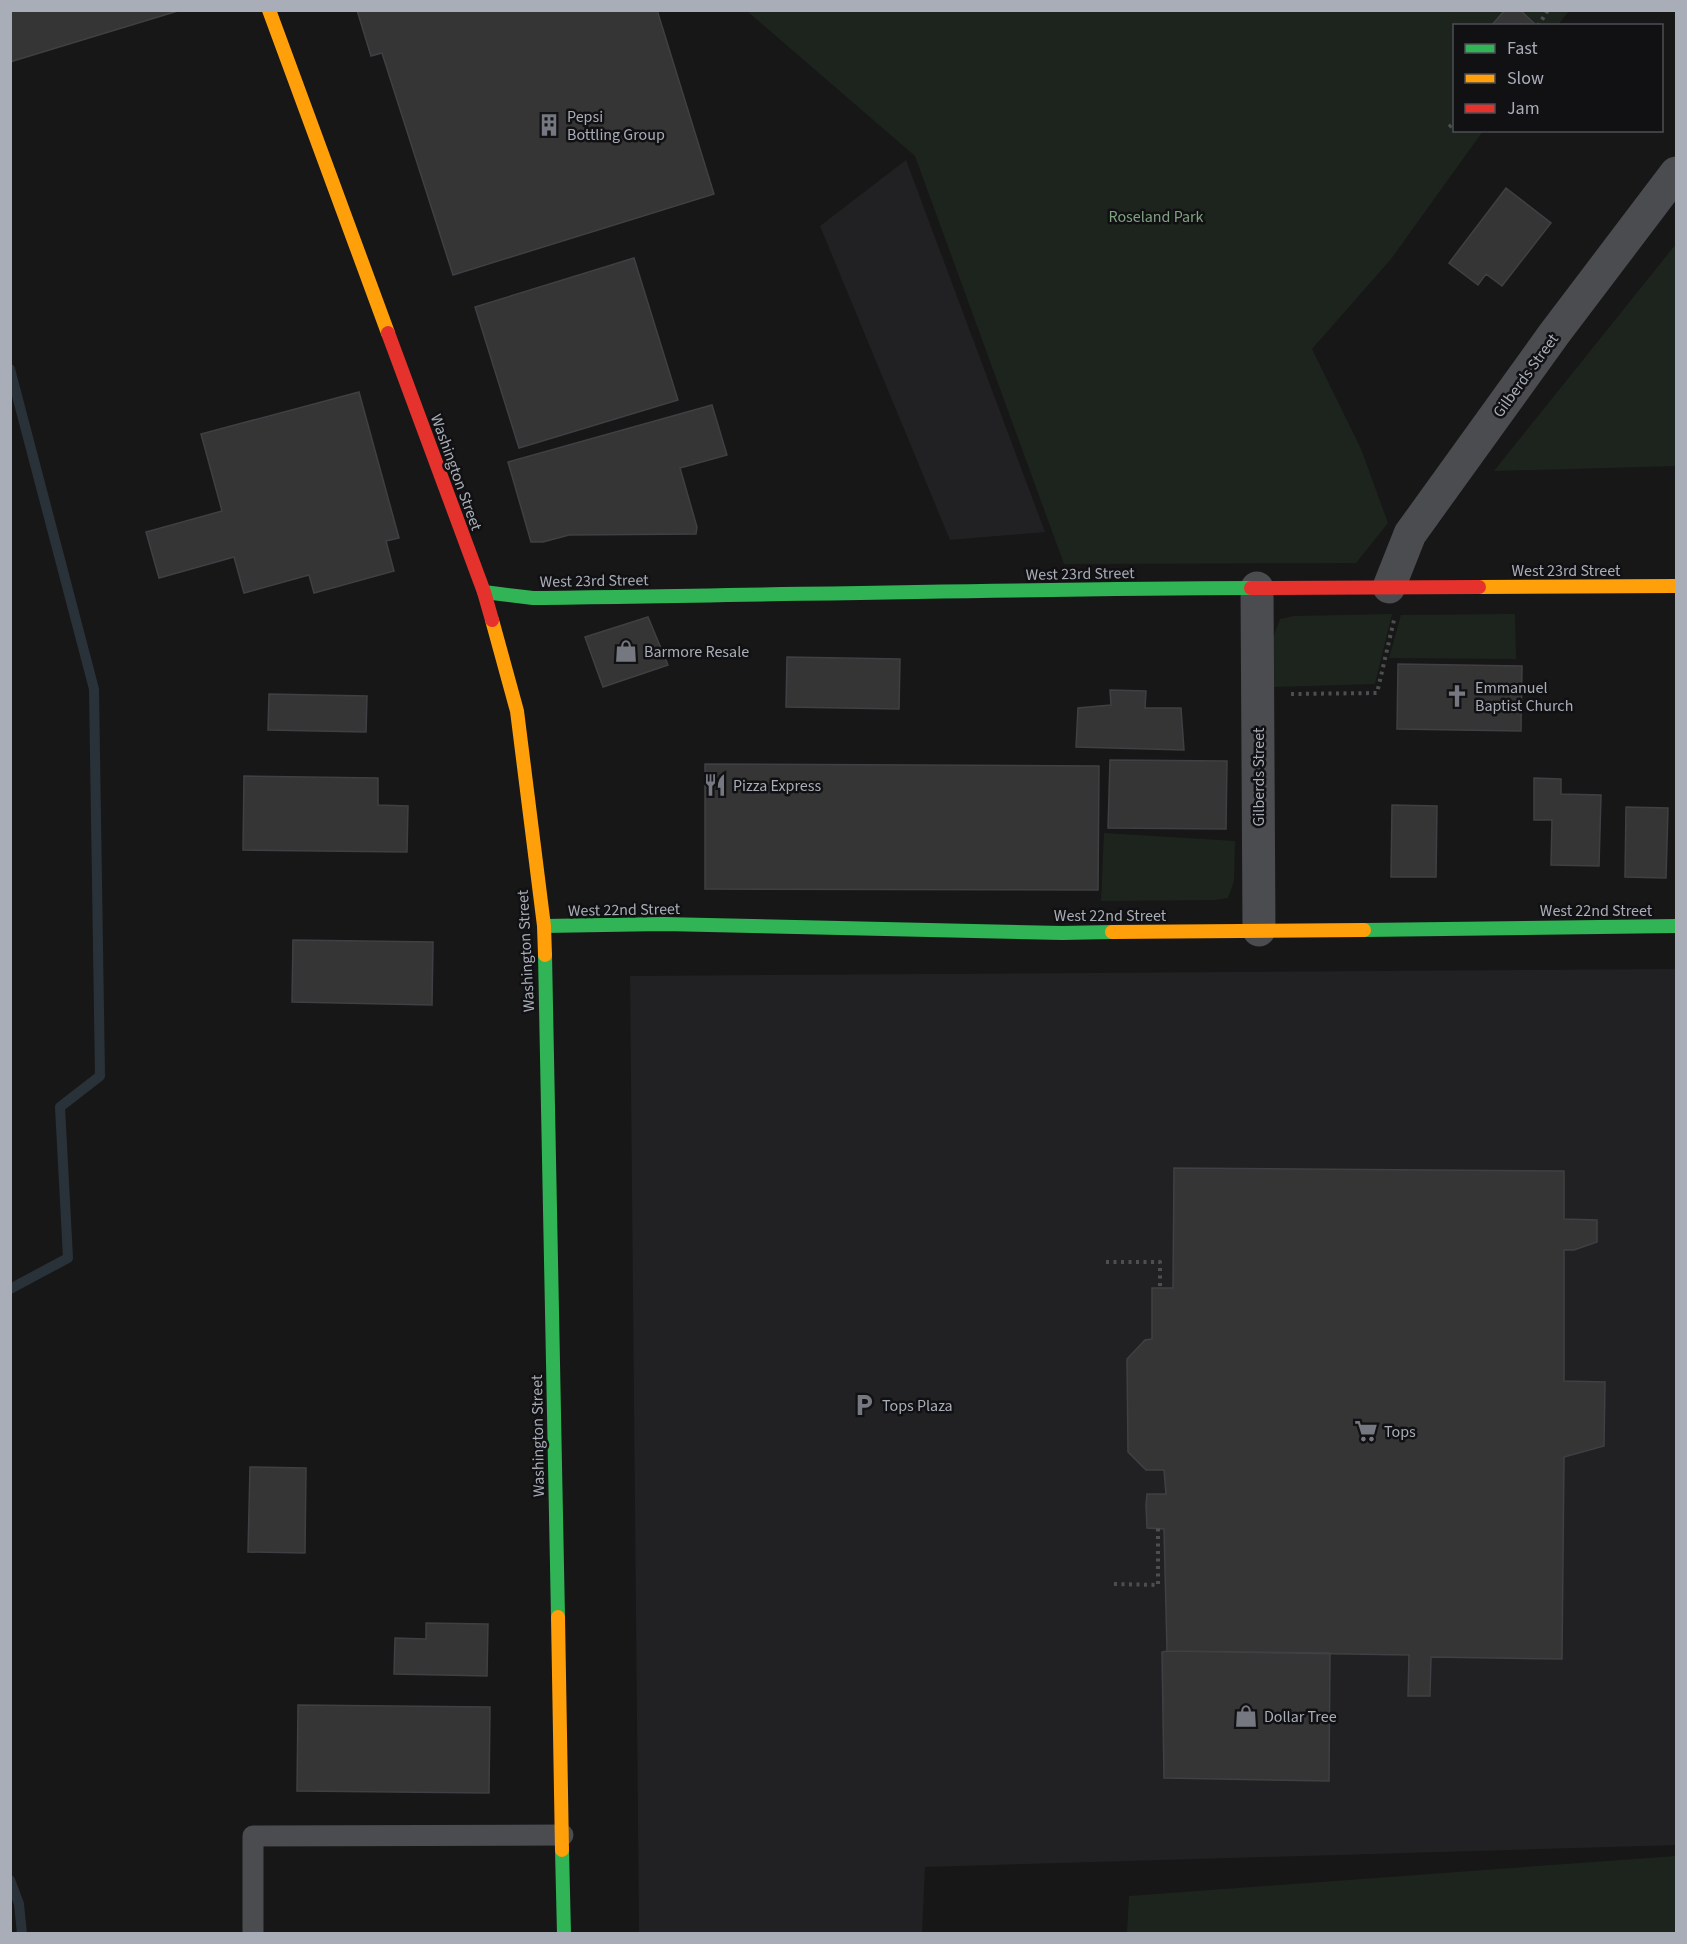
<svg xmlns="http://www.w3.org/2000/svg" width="1687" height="1944" font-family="'Source Sans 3',sans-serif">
<rect width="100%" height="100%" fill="#171717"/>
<path fill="#212123" d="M906 160 1045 532 950 540 820 226Z
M1676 969V1845L925 1867 922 1933H639L630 976Z"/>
<path fill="#1d241e" d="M747 11H1569L1558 25 1454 26V130L1483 131 1391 259 1312 349 1361 449 1388 523 1356 563 1064 564 915 156Z
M1676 244V466L1494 471Z
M1392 614 1375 684 1272 687 1273 638 1280 619 1294 616Z
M1515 614 1516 659 1389 658 1401 615Z
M1104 833 1235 841 1234 881 1228 898 1215 900 1101 901Z
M1676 1856V1933H1127L1129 1896Z"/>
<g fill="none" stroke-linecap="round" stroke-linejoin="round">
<path stroke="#2a3239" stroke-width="10" d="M10 369 94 689 100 1076 60 1107 68 1258 10 1289
M10 1880 19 1904 22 1934"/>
</g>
<path fill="#353536" stroke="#3f4043" stroke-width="1.5" d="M10 10H181L10 62Z
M357 10H657L714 194 453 275 382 53 371 56Z
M1505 10H1520L1537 26H1491Z
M1506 188 1551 223 1502 286 1486 274 1478 285 1449 263Z
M634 258 678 400 519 448 475 307Z
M359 392 399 538 386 541 394 571 314 593 309 575 244 593 234 557 159 578 146 532 222 511 201 434Z
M712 405 727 455 680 468 697 527 696 534 569 535 543 542H531L508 462Z
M648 617 668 665 603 687 585 637Z
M787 657 900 659 899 709 786 707Z
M1398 664 1522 666 1521 731 1397 729Z
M1110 690 1146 691 1145 708H1181L1184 750 1076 747 1078 708 1111 705Z
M269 694 367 696 366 732 268 730Z
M1110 760 1227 761 1226 829 1108 828Z
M705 764 1099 766 1098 890 705 889Z
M244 776 378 778V805L408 806 407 852 243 850Z
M1534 778 1561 779V794L1601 795 1599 866 1551 865 1552 820H1534Z
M1392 805 1437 806 1436 877H1391Z
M1626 807 1668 808 1666 878 1625 877Z
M293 940 433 942 432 1005 292 1002Z
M1174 1168 1564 1171V1219L1597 1220V1242L1574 1250H1564V1381L1605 1382 1604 1446 1564 1457 1562 1659 1431 1657 1430 1696H1408L1409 1655 1167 1651 1164 1529 1147 1528 1146 1505 1147 1494H1166L1164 1470H1146L1128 1452 1127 1359 1145 1340 1152 1339V1288H1173Z
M250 1467 306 1468 305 1553 248 1552Z
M426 1623 488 1624 487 1676 394 1674 395 1638 426 1639Z
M1167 1651 1330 1653 1329 1781 1164 1778 1162 1652Z
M298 1705 490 1707 489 1793 297 1791Z"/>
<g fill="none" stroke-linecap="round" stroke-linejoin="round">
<path stroke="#4d4e52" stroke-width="4" stroke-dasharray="3 4.5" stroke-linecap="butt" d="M1538 26 1548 10
M1449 127 1454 123
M1291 694 1377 693 1394 620
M1106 1262H1160V1288
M1114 1584 1158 1585V1528"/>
<path stroke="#4b4c50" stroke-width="21" d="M253 1934V1836L563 1835"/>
<path stroke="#4b4c50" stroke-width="33" d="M1389 587 1410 534 1554 334 1676 173
M1257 588 1259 930"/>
<path stroke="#30b455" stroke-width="14" d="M484 592 533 598C772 595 1012 589 1251 588
M544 926 664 924 1062 933 1112 932
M1364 930 1676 926
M545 955 558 1617
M562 1850 564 1934"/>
<path stroke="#ff9f0a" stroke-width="14" d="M269 10 388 333
M1479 587 1676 586
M492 620 517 711 544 926 545 955
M1112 932 1364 930
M558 1617 562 1850"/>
<path stroke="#e5322d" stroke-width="14" d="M388 333 484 592 492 620
M1251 588 1479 587"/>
</g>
<defs>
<g id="building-bare" transform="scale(1.8)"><path d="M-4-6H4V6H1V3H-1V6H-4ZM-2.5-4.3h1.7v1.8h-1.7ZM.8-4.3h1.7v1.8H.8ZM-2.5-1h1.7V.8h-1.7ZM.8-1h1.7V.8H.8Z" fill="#757880" stroke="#111113" stroke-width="2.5" paint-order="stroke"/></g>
<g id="shop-bare" transform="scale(1.8)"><path d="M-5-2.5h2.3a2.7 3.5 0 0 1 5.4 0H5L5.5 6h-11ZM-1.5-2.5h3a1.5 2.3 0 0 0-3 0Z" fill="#757880" stroke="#111113" stroke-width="2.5" paint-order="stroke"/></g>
<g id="church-bare" transform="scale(1.8)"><path d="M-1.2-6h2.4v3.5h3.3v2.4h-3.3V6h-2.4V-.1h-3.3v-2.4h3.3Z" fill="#757880" stroke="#111113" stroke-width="2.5" paint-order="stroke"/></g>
<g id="restaurant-bare" transform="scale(1.8)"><path d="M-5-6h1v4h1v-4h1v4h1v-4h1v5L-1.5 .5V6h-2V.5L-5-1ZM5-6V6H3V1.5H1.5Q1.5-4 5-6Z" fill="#757880" stroke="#111113" stroke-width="2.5" paint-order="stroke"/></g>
<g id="parking-bare" transform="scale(1.8)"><path d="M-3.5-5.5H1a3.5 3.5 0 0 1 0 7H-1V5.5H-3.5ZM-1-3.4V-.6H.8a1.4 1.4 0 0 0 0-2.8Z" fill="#757880" stroke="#111113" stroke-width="2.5" paint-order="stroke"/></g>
<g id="supermarket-bare" transform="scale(1.8)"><path d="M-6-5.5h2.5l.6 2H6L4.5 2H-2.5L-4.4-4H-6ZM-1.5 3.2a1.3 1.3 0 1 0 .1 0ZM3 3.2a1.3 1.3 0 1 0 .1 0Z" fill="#757880" stroke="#111113" stroke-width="2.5" paint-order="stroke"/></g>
</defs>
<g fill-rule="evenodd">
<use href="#building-bare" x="549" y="125"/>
<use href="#shop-bare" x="626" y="651"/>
<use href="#church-bare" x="1457" y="696"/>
<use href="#restaurant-bare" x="715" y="785"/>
<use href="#parking-bare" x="864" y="1405"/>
<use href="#supermarket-bare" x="1366" y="1431"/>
<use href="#shop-bare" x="1246" y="1716"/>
</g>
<g text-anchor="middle" stroke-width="5" stroke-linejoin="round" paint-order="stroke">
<g font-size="16" fill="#a8adb8" stroke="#111113" text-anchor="start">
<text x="567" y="122">Pepsi<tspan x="567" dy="18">Bottling Group</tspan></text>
<text x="644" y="657">Barmore Resale</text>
<text x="1475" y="693">Emmanuel<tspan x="1475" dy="18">Baptist Church</tspan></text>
<text x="733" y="791">Pizza Express</text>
<text x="882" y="1411">Tops Plaza</text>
<text x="1384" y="1437">Tops</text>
<text x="1264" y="1722">Dollar Tree</text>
</g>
<g font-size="16" fill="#7fa381" stroke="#111113">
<text x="1156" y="222">Roseland Park</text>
</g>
<g font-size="16" fill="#a8adb8" stroke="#111113">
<text transform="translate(1525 375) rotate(-54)" y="6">Gilberds Street</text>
<text transform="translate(457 472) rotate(70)" y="6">Washington Street</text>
<text x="1566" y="576">West 23rd Street</text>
<text transform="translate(1080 573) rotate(-1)" y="6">West 23rd Street</text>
<text transform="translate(594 580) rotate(-1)" y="6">West 23rd Street</text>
<text transform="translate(1258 777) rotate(-90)" y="6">Gilberds Street</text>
<text transform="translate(624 909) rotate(-1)" y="6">West 22nd Street</text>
<text x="1596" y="916">West 22nd Street</text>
<text x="1110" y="921">West 22nd Street</text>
<text transform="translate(525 951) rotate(-93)" y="6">Washington Street</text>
<text transform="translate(537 1436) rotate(-91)" y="6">Washington Street</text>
</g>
</g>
<rect width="1687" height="1944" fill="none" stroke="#a8adb8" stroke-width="24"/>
<rect x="1453" y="24" width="210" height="108" fill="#111113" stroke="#4d4f55" stroke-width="1.5"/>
<rect x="1465" y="44" width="30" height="9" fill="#30b455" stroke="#4d4f55" stroke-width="1.5"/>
<text x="1507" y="54" font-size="18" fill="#a8adb8">Fast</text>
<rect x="1465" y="74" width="30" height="9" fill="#ff9f0a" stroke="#4d4f55" stroke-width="1.5"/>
<text x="1507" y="84" font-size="18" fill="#a8adb8">Slow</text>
<rect x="1465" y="104" width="30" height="9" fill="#e5322d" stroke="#4d4f55" stroke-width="1.5"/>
<text x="1507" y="114" font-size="18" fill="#a8adb8">Jam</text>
</svg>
